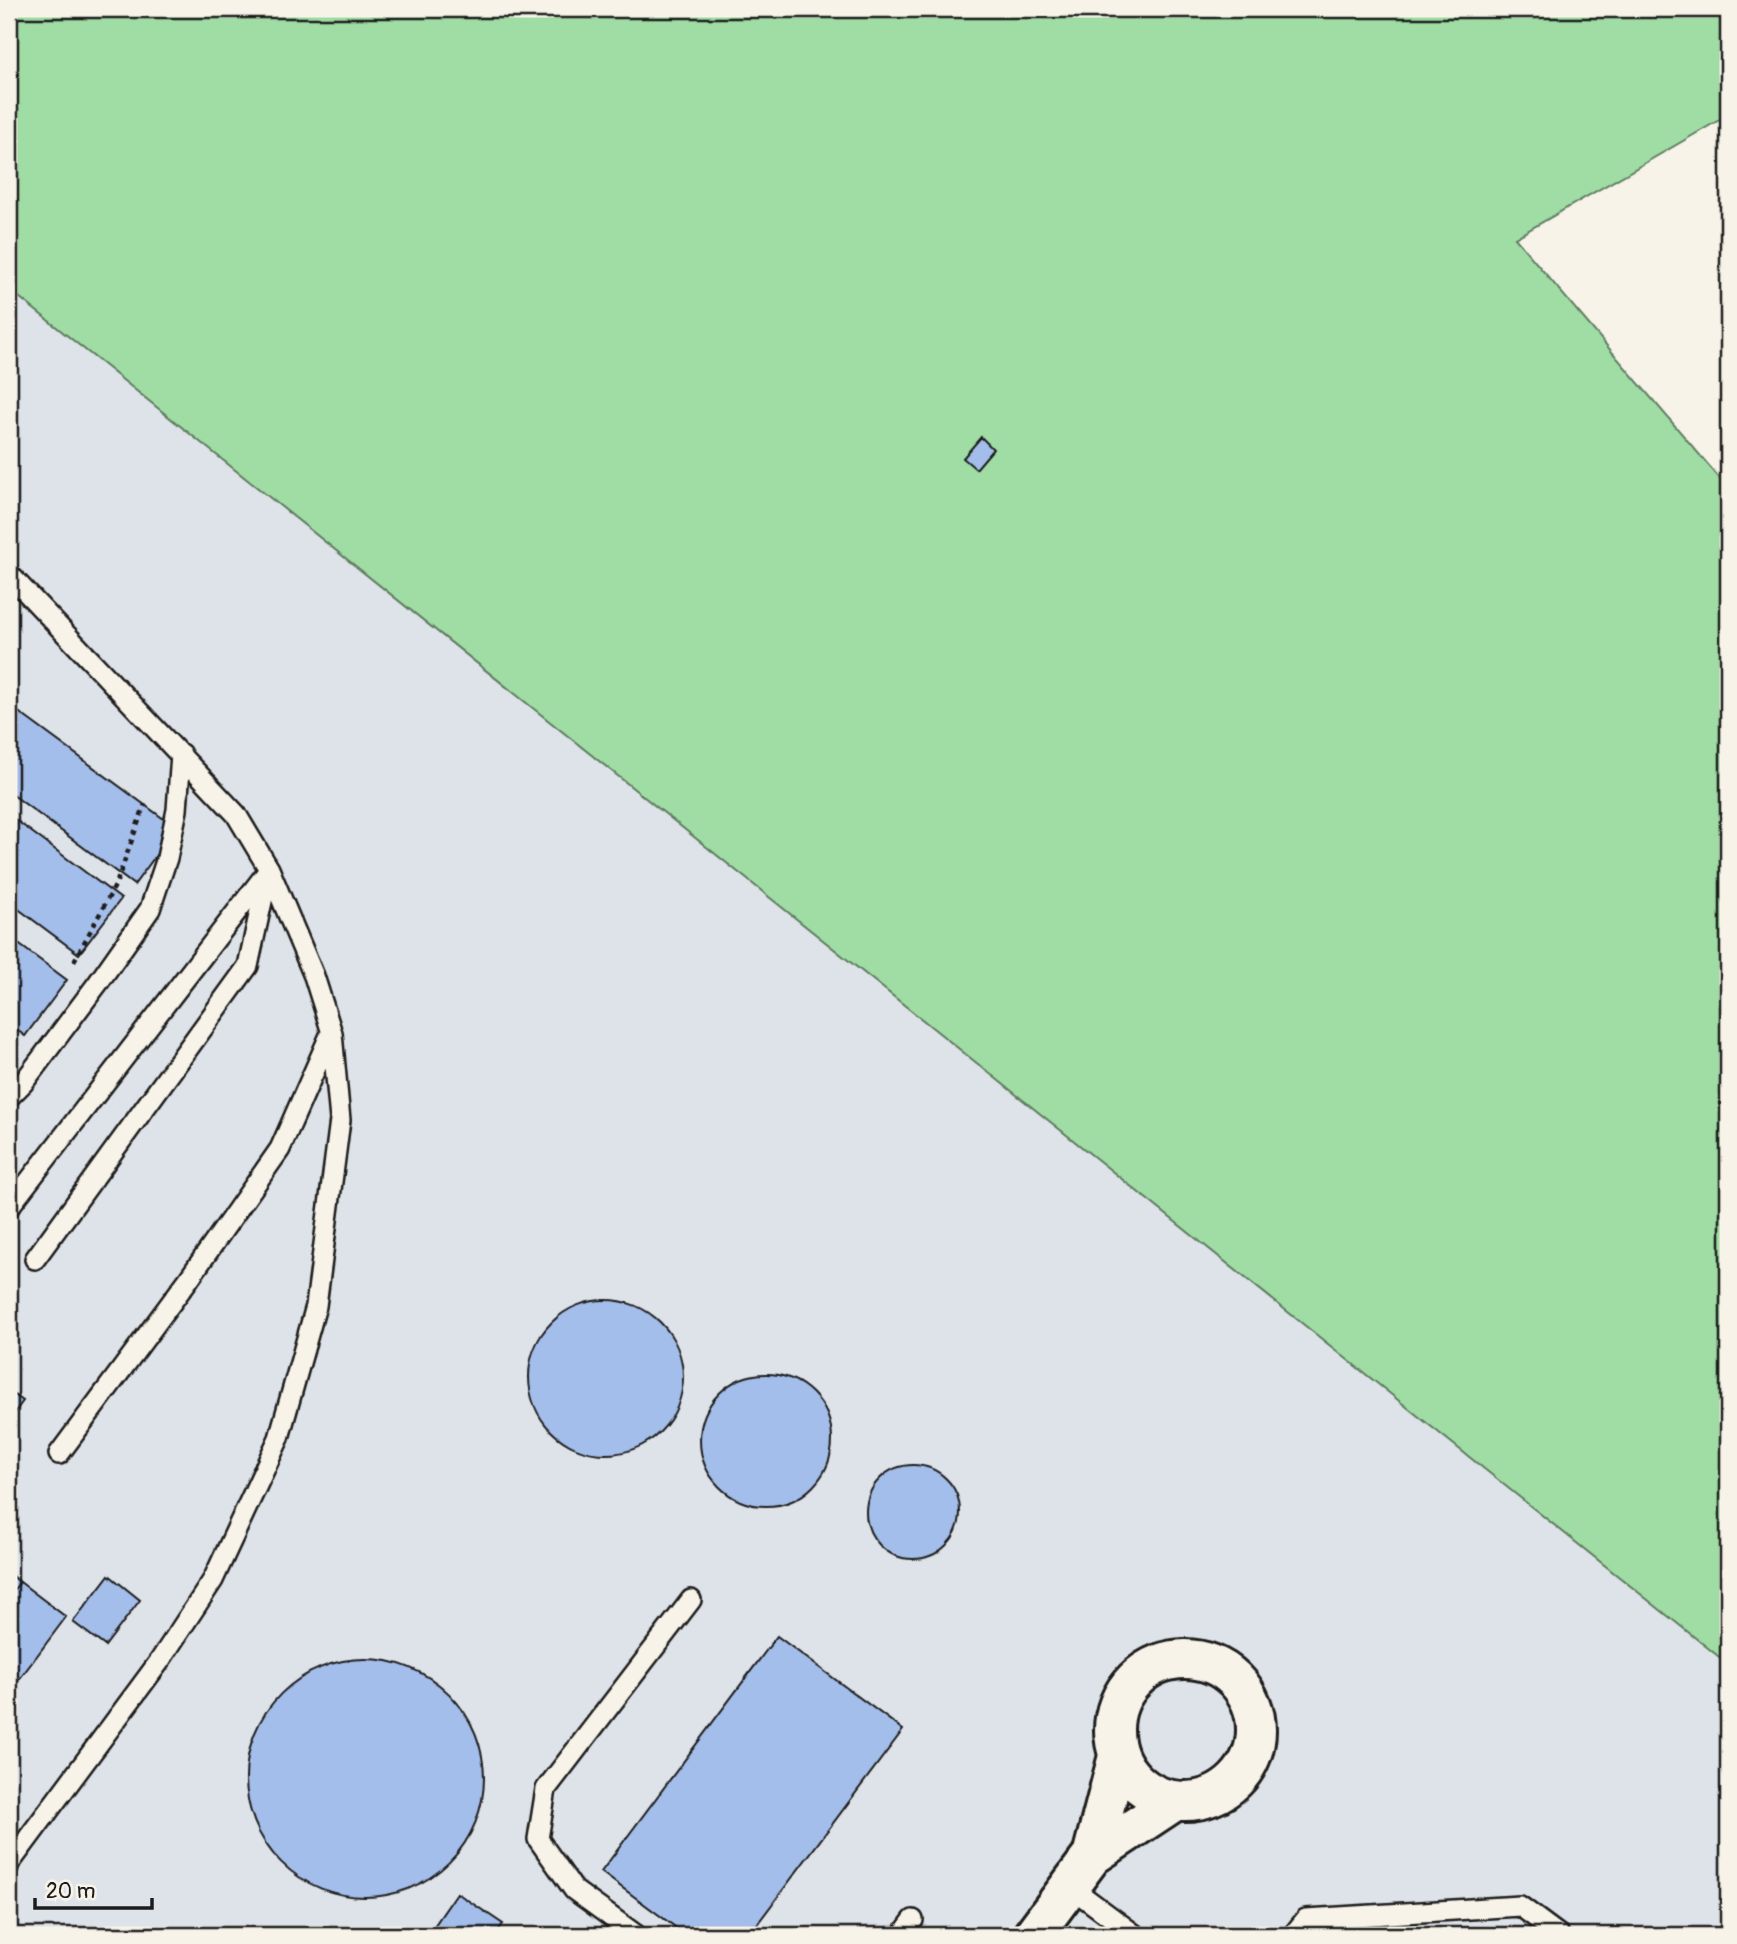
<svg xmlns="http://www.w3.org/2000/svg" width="1737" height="1944" font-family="Pangolin,sans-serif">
<rect width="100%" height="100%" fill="#f7f3e8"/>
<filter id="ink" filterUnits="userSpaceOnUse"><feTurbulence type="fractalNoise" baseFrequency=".0143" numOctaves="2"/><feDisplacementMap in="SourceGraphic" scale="14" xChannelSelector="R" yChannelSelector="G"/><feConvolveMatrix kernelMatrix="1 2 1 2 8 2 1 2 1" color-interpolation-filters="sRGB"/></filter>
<g filter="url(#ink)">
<path fill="#dee3e9" d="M9 289 1728 1664V1935H9Z"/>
<path fill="#a0dda5" stroke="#5e7c60" stroke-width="2" d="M9 9H1728V115L1515 238 1728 488V1664L9 289Z"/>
<path fill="#a4beeb" stroke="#1c1c1c" stroke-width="2" d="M981 437 993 449 976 469 963 458Z
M9 705 176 828 134 885 9 792Z
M9 815 121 899 79 954 9 902Z
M9 937 67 980 25 1036 9 1024Z
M529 1377a77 77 0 1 1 154 0a77 77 0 1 1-154 0Z
M700 1440a66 66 0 1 1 132 0a66 66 0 1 1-132 0Z
M9 1391 23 1401 9 1420Z
M866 1512a47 47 0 1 1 94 0a47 47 0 1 1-94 0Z
M9 1574 20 1582 9 1596Z
M109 1575 140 1600 105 1646 73 1622Z
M20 1582 66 1617 9 1693V1596Z
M777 1636 903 1730 749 1935H686L601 1872Z
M246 1778a119 119 0 1 1 238 0a119 119 0 1 1-238 0Z
M457 1893 503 1924 495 1935H428Z"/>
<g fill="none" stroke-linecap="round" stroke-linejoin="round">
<g stroke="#1c1c1c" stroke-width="24">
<path id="lane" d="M9 574 236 814 269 869 314 976 332 1033 340 1120 316 1306 279 1438 213 1580 159 1662 9 1864
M9 1097 23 1083 98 983 150 909 167 858 177 810 181 754
M9 1207 265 875
M35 1259 248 966 269 869
M59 1454 188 1280 280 1149 331 1033
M1069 1886 1135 1935
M636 1935 574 1890 538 1839 546 1789 691 1600
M902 1935 913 1920
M1293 1935 1306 1919 1520 1906 1559 1935"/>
</g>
<g stroke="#1c1c1c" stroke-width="44">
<path id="street" d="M1114 1730a71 71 0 1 1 142 0a71 71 0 1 1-142 0Z
M1092 1856 1118 1756
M1033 1935 1092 1856 1175 1801"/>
</g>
<path stroke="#1c1c1c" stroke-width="4.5" stroke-dasharray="5 5" stroke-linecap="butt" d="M74 961 116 884 145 804"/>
<use href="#lane" stroke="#f7f3e8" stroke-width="19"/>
<use href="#street" stroke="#f7f3e8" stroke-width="38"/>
</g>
</g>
<rect width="1737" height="1944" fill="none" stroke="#f7f3e8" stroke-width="35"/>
<rect x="18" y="18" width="1702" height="1909" fill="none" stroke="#1c1c1c" stroke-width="2.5" filter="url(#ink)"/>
<path d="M35 1898v10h117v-10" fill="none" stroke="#1c1c1c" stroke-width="3.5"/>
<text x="46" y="1898" font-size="21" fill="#1c1c1c" stroke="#f7f3e8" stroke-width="5" paint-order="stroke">20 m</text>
</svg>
